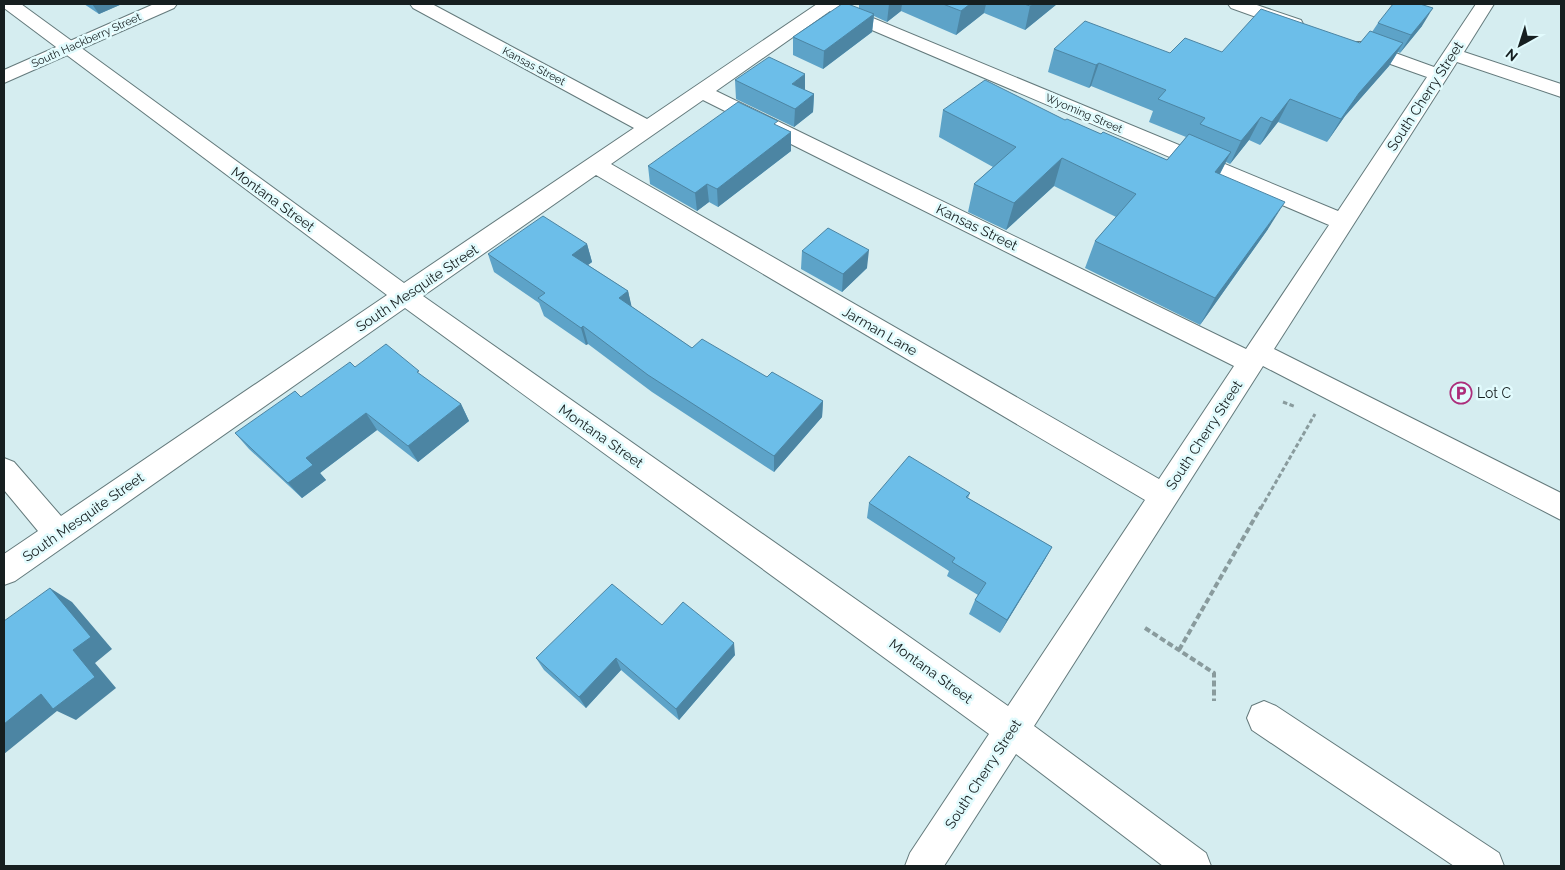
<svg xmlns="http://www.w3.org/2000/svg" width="1565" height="870" font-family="Raleway,sans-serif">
<rect width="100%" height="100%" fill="#d5edf0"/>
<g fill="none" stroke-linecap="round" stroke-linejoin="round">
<g stroke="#647a7c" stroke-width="2">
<path id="minor" d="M4 4H21L404 283 634 128 413 8 410 4H432L647 119 817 4H839L1338 211 1427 77 1351 50 1349 46 1351 42H1365L1434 67 1476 4H1494L1464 52 1561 84V97L1457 62 1274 349 1561 493V520L1263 366 1034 726 1206 853 1211 866H1163L1016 754 944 866H905L910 853 989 734 405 308 15 581 4 585V554L38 531 4 490V458L14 462 61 516 387 295 4 8ZM830 11 832 13 1329 225 1246 349 716 91ZM703 100 1234 366 1159 479 611 164ZM596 175 1145 500 1008 706 423 296Z
M1228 4H1254L1301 20 1303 24 1301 28H1287L1231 8Z
M1264 701 1276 706 1499 853 1504 866H1454L1252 730 1247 718 1252 706Z"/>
</g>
<g stroke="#647a7c" stroke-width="2">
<path id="major" d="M154 4H177L174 8 4 83V70Z"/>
</g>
<path stroke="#899b9d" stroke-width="3" stroke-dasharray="4.5 2.5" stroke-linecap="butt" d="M1283 402 1296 407
M1261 508 1315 414"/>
<path stroke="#899b9d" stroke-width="4" stroke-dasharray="6 3" stroke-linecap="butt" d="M1145 628 1214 673V701
M1179 650 1261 507"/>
<use href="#minor" fill="#fff" fill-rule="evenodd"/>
<use href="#major" fill="#fff" fill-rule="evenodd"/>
</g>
<path fill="#5da3c8" d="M84 4H122L99 14Z
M859 4H1057L1025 30 984 13 956 35 901 11 887 22 874 16 872 32 823 69 793 55V37L859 8Z
M1378 23 1422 26 1400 53 1398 52 1389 66 1345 116 1327 142 1278 122 1260 145 1249 140 1230 164 1226 162 1220 174 1268 229 1200 325 1085 268 1095 241 1116 217 1054 186 1006 230 968 212 974 184 993 167 939 137 943 110 1065 120 1167 160 1186 137 1149 122 1153 111 1091 86 1089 88 1048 72 1054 49 1170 53 1222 52 1360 43 1372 32Z
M735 80 805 90 814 94 813 112 794 127 736 99Z
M778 126 791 132V151L718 207 709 202 697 211 650 184 648 166Z
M587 244 592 262 588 265 628 291 631 306 692 348 767 377 823 401 822 417 774 472 652 392 588 344 586 345 544 316 539 303 494 272 488 254Z
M802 251 867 268 842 292 801 269Z
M355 367 422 376 461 404 469 421 418 462 377 430 320 473 326 480 302 498 249 449 235 433Z
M970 493 968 498 1052 547 1044 561 1000 633 969 614 975 600 978 595 947 576 949 571 867 518 869 503Z
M662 625 735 655 679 720 621 670 586 708 544 670 536 658Z"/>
<path fill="#4c85a3" d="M92 4H122L99 14Z
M889 4H902L901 11 887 22Z
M970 4H986L984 13 956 35 961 11Z
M1034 4H1057L1025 30 1030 6Z
M1433 8 1422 26 1400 53 1411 35Z
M874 14 872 32 823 69 824 51Z
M1403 43 1389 66 1345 116 1327 142 1341 119 1359 93Z
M1099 63 1091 86 1089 88 1096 65Z
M805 74V92L792 84Z
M814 94 813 112 794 127 795 109Z
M1290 99 1278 122 1260 145 1272 122Z
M1261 117 1249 140 1230 164 1241 141Z
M791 132V151L718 207 717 189Z
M1231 152 1217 179 1215 172Z
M1062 158 1054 186 1006 230 1014 203Z
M707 184 709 202 697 211 695 193Z
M1285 202 1268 229 1200 325 1215 298Z
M587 244 592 262 577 273 572 255Z
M869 250 867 268 842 292 843 274Z
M628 291 632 308 619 298Z
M583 326 588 344 586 345 581 328Z
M823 401 822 417 774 472V456Z
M461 404 469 421 418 462 408 446Z
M366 413 377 430 320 473 326 480 302 498 288 483 306 458Z
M1052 547 1044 561 1000 633 1007 620Z
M50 588 72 602 112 649 95 663 116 688 76 720 57 711 4 754V724L73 650Z
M734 643 735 655 679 720 676 709Z
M616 658 621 670 586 708 579 697Z"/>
<path fill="#6cbee9" stroke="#4c85a3" d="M842 4H848L874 14 824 51 793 37Z
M943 4H970L961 11Z
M1024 4H1034L1030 6Z
M1393 4H1420L1433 8 1411 35 1378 23Z
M1261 9 1360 43 1370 31 1403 43 1359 93 1341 119 1290 99 1272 122 1261 117 1241 141 1200 124 1205 118 1158 99 1166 90 1099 63 1096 65 1054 49 1085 21 1170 53 1185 38 1222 52Z
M769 57 805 74 792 84 814 94 795 109 735 80Z
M985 80 1065 120 1067 119 1101 134 1103 132 1167 160 1189 134 1231 152 1215 172 1285 202 1215 298 1095 241 1136 194 1062 158 1014 203 974 184 1016 147 943 110Z
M738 102 778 121 774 124 791 132 717 189 707 184 695 193 648 166Z
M543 216 587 244 572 255 628 291 619 298 692 348 702 339 767 377 772 372 823 401 774 456 648 375 583 326 581 328 538 298 545 293 488 254Z
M828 228 869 250 843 274 802 251Z
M386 344 419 371 417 372 461 404 408 446 366 413 306 458 313 465 288 483 235 433 295 391 301 397 350 362 355 367Z
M909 456 970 493 966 497 1052 547 1007 620 975 600 986 583 952 562 955 558 869 503Z
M612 584 662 625 683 602 734 643 676 709 616 658 579 697 536 658Z
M50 588 91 637 73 650 95 677 53 709 41 694 4 724V621Z"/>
<defs>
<g id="parking-ring" transform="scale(1.125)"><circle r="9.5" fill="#e2fbfd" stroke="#ac2d7b" stroke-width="1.5"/><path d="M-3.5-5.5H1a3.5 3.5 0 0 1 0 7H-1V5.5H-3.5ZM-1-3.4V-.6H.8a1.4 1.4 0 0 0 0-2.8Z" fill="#ac2d7b"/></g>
</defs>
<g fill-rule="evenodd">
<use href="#parking-ring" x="1461" y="393"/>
</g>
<g text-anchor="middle" stroke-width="5" stroke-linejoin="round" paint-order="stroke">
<g font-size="11" fill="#161f20" stroke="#e2fbfd">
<text transform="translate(86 40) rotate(-24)" y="4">South Hackberry Street</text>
<text transform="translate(534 66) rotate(28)" y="4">Kansas Street</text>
<text transform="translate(1084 113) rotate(23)" y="4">Wyoming Street</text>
</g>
<g font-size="14" fill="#161f20" stroke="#e2fbfd">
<text transform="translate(1425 96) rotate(-57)" y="5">South Cherry Street</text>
<text transform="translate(273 199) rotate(36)" y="5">Montana Street</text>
<text transform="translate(977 227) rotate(26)" y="5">Kansas Street</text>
<text transform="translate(417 288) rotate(-34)" y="5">South Mesquite Street</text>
<text transform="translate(880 331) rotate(30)" y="5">Jarman Lane</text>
<text transform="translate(1204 435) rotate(-57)" y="5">South Cherry Street</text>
<text transform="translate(601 436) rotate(35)" y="5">Montana Street</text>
<text transform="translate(83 517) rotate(-35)" y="5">South Mesquite Street</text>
<text transform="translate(931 671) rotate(36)" y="5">Montana Street</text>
<text transform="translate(983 774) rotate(-57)" y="5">South Cherry Street</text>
</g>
<g font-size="14" fill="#161f20" stroke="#e2fbfd" text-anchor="start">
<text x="1477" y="398">Lot C</text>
</g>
</g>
<rect width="1565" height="870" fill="none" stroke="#161f20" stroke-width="10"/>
<g transform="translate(1520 45) rotate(219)" stroke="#e2fbfd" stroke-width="4" paint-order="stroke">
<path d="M0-4L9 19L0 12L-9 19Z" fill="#161f20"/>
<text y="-8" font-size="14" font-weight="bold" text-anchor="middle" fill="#161f20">N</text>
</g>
</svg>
